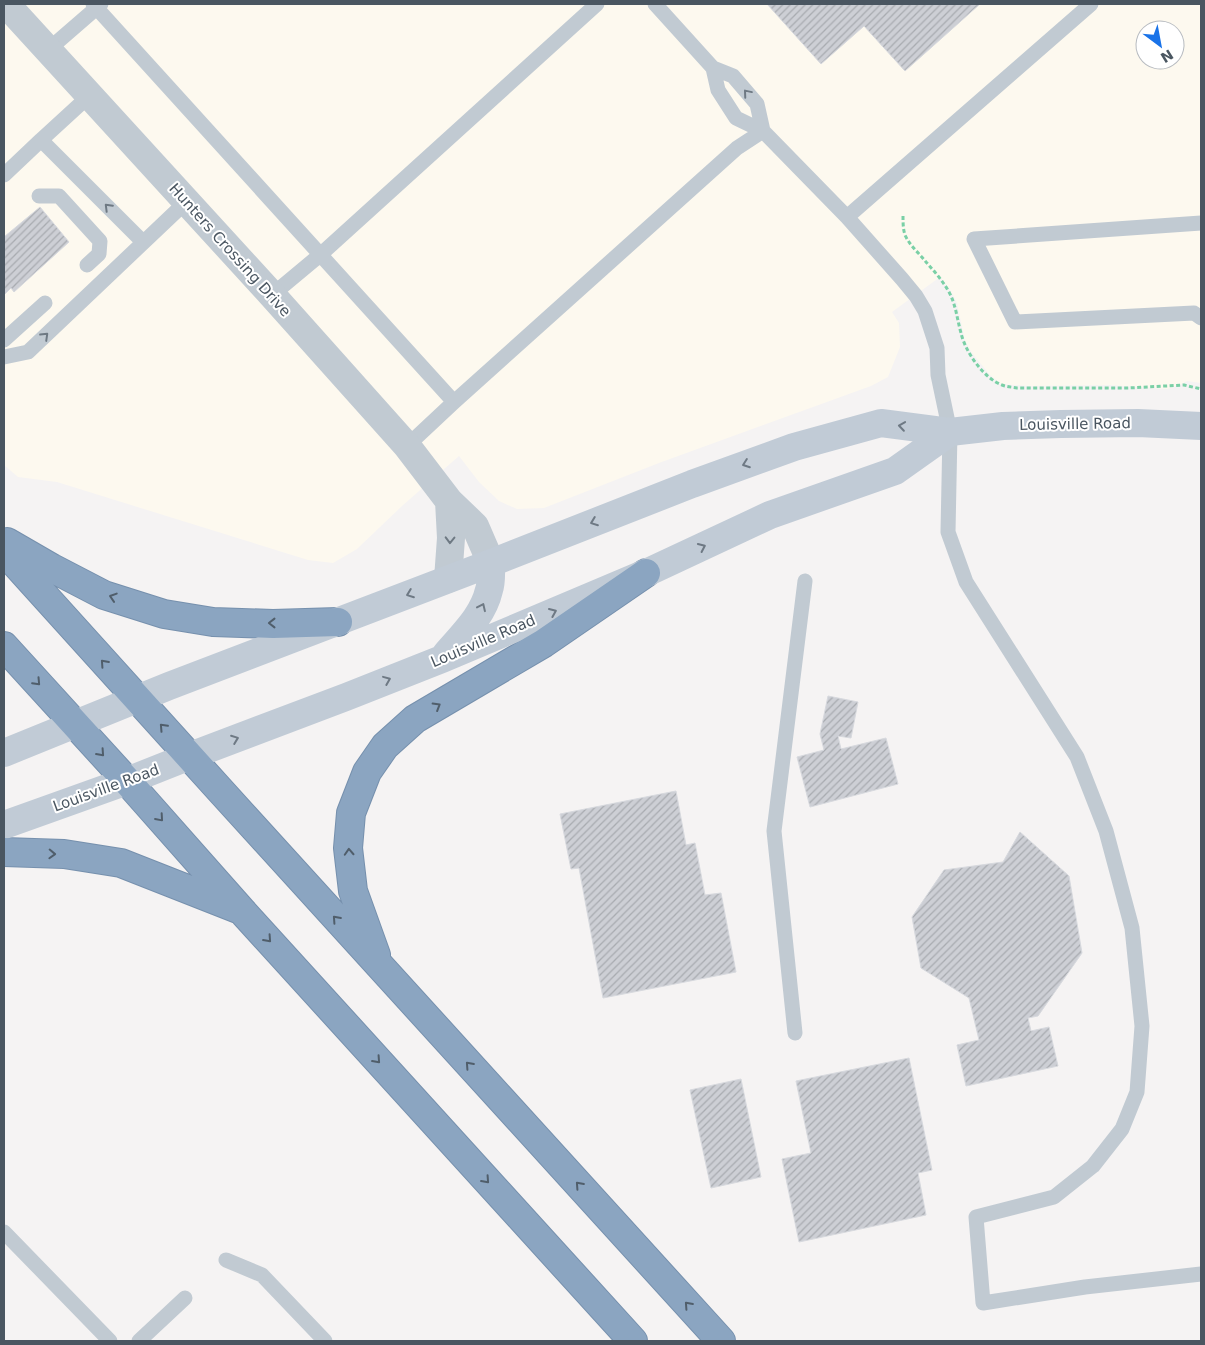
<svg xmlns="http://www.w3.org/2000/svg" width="1205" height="1345" font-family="'DejaVu Sans',sans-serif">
<defs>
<pattern id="building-hatch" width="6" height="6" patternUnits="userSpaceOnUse" patternTransform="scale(1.25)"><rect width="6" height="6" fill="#cdcfd5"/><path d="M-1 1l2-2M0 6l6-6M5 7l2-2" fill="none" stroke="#a8abb0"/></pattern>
</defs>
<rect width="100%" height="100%" fill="#f5f3f3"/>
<path fill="#fdf9ef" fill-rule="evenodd" d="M4 4H1201V383L1187 381 1180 385 1167 389 1109 385 1028 386 1001 384 990 375 972 353 965 341 957 303 951 291 940 277 892 312 899 323 900 347 888 377 871 386 659 463 544 508 517 509 499 501 479 482 459 456 402 506 357 549 333 563 308 560 57 482 18 477 4 465ZM1145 30H1175V60H1145Z"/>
<path fill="url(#building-hatch)" stroke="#d7d9de" d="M767 4H980L905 71 864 26 821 64Z
M40 207 69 242 14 292 11 288 4 295V237Z
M828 696 858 702 851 738 838 736 841 749 886 738 898 784 810 807 797 757 824 750 820 734Z
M676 791 686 845 695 843 705 895 721 893 736 972 603 998 579 868 571 869 560 814Z
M1020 832 1069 876 1082 953 1038 1016 1028 1018 1031 1031 1049 1027 1058 1066 966 1086 957 1045 979 1040 969 998 921 968 912 917 944 870 1003 862Z
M909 1058 932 1170 918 1173 926 1215 799 1242 782 1159 811 1153 796 1081Z
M741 1079 761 1177 711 1188 690 1090Z"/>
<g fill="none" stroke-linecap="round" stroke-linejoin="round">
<g stroke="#7690ad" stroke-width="30">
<path id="highway" d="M7 542 52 568 104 595 164 614 213 622 273 624 338 622
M4 551 219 789 721 1341
M4 646 127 781 242 911 633 1341
M4 852 64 854 121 863 238 909
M376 955 353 891 348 848 351 813 367 772 385 746 415 719 544 643 646 573"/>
</g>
<path stroke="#7ad0a6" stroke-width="3" stroke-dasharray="4 2.5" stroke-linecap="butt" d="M903 216C903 222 903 229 905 235 910 246 919 253 926 262 934 271 943 281 949 292 956 305 957 319 961 333 965 351 983 378 1002 385 1007 387 1012 387 1017 388H1128L1184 385 1201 389"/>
<path stroke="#c1cad2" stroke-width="15" d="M93 4 454 402
M655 4 713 68 733 76 757 104 763 131
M48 50 101 4
M713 68 718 90 736 118 763 131 847 217 902 279 916 296 925 311 937 348 938 375 950 432 948 532 966 582 1077 757 1106 831 1132 928 1142 1026 1137 1092 1122 1129 1093 1166 1054 1197 976 1217 983 1303 1085 1287 1201 1274
M41 140 89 96
M4 175 41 140 143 242
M39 196H59L100 241 99 254 87 265
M847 217 1091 4
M1201 223 974 239 1015 322 1194 313 1201 318
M272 295 320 255 597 4
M4 340 45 303
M4 357 28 352 186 202
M407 446 454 402 737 148 763 131
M795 1033 774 831 805 581
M4 1232 110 1341
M226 1260 262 1275 325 1341
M139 1341 185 1298"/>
<path stroke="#c1cad2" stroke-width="28" d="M6 4 272 295 407 446 449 501 475 526 491 563
M448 579 451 538 449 501"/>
<path stroke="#c1cbd6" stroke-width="28" d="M446 654C463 634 483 616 489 590 492 582 491 571 491 563
M4 753 169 686 491 563 692 484 794 447 881 423 950 432 1003 426 1061 424 1138 423 1201 426
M4 825 127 781 190 756 346 697 442 659 646 573 770 515 895 471 950 432"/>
<use href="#highway" stroke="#8ba5c1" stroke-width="28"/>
</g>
<defs><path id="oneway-chevron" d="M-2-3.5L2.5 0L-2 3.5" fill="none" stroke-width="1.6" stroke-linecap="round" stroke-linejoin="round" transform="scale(1.25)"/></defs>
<g stroke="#6e7983">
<use href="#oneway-chevron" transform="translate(747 93) rotate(-130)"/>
<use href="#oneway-chevron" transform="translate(108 207) rotate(-135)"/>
<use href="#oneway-chevron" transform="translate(45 336) rotate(-44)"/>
<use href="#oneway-chevron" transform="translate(450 540) rotate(91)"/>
</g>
<g stroke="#6e7984">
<use href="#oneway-chevron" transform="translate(902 426) rotate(-172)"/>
<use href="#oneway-chevron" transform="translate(746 464) rotate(160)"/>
<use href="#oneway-chevron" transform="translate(594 522) rotate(159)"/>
<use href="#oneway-chevron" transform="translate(702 547) rotate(-25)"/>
<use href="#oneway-chevron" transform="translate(410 594) rotate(159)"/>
<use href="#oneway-chevron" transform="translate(482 607) rotate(-65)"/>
<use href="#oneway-chevron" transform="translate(553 612) rotate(-23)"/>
<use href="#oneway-chevron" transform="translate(387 680) rotate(-22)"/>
<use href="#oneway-chevron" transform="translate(235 739) rotate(-21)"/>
</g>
<g stroke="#505e6b">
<use href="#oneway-chevron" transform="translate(113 597) rotate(-162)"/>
<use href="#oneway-chevron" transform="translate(272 623) rotate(-180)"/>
<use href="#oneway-chevron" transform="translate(104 663) rotate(-132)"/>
<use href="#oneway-chevron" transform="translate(37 682) rotate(47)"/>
<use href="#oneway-chevron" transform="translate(437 706) rotate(-31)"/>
<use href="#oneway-chevron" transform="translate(163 727) rotate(-133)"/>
<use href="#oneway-chevron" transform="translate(101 753) rotate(48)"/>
<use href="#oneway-chevron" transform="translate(160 818) rotate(49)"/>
<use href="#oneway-chevron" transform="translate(349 852) rotate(-93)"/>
<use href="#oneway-chevron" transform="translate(52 854) rotate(2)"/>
<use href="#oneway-chevron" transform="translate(336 919) rotate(-132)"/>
<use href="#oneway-chevron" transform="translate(268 939) rotate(48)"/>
<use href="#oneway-chevron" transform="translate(377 1060) rotate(48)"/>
<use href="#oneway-chevron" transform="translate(469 1065) rotate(-132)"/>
<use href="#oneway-chevron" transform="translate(486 1180) rotate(48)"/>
<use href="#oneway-chevron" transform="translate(579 1185) rotate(-132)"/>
<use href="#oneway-chevron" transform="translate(688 1305) rotate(-132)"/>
</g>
<g text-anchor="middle" stroke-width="4" stroke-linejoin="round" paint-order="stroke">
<g font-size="15" fill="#4a5661" stroke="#fff">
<text transform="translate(230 250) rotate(48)" y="5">Hunters Crossing Drive</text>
<text transform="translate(1075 424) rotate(-1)" y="5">Louisville Road</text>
<text transform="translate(483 641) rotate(-23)" y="5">Louisville Road</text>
<text transform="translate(106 788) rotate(-20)" y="5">Louisville Road</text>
</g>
</g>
<rect width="1205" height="1345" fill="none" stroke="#4a5661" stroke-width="10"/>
<g transform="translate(1160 45) rotate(148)"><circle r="24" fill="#ffffff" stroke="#b7bbc0"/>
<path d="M0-4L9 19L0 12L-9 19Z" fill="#1a73e8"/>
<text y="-8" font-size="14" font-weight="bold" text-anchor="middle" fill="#4a5661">N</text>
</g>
</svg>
